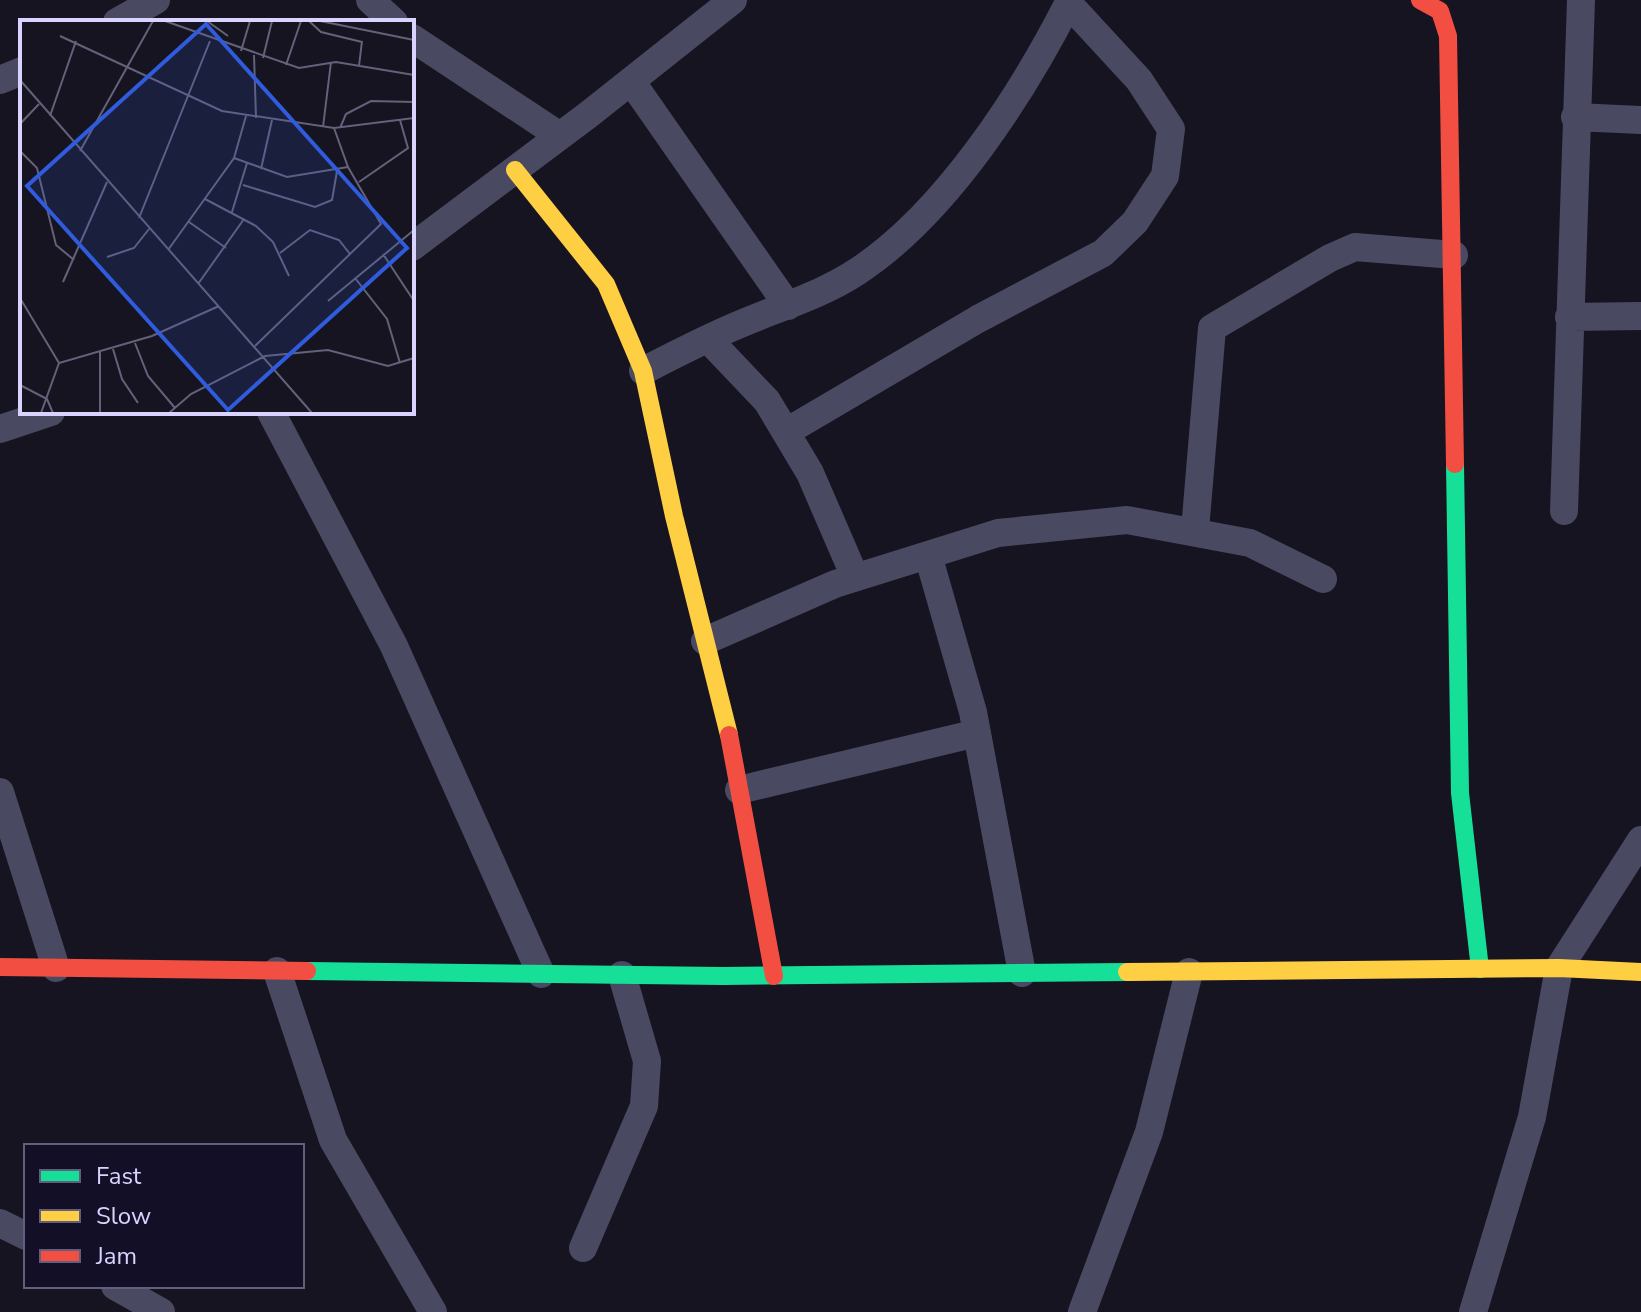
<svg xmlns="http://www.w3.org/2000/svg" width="1641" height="1312" font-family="'Nunito Sans',sans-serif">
<rect width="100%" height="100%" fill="#161421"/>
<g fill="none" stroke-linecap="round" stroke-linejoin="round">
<path stroke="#4a4962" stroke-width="28" d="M370 0 394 22
M117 22 156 0
M412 38 560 136
M0 80 22 71
M631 81 788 306
M1575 117 1641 120
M412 247 588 115 733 0
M1569 317 1641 316
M708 339 767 401 810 473 855 577
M643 371C672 356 701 341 731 328 773 309 819 297 858 271 946 213 1023 93 1070 0
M271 412 394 646 541 974
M0 429 51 412
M786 432 978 319 1103 253 1135 222 1165 176 1171 129 1139 80 1068 3
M1564 511 1581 0
M1195 530 1212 328 1330 258 1355 247 1454 255
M928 555 973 712 1022 973
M705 641 835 584 998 533 1127 520 1250 543 1323 579
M739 790 977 733
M0 792 56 968
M277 971 333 1140 433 1312
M0 1223 26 1236
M583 1248 644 1106 647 1061 622 975
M115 1286 161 1312
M1082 1312 1149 1132 1189 972
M1473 1312 1532 1117 1559 968 1641 840"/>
<path stroke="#16e098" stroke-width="18" d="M1455 464 1460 793 1480 969
M307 971 723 976 1127 972"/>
<path stroke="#ffcf43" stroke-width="18" d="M515 170 606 284 643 371 674 516 729 735
M1127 972 1559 968 1641 972"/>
<path stroke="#f24e42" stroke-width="18" d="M1420 0 1440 11 1448 36 1455 464
M729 735 774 976
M0 967 307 971"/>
</g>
<g transform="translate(20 20)">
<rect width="394" height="394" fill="#161421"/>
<path fill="none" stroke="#64617a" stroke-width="2" d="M145 1 279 48 316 42 394 55M187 1 208 16M289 1 301 12 342 22M300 1 394 20M40 16 202 91 314 108 394 98M221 31 230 1M234 35 236 98M243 38 252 1M266 45 281 1M339 46 342 21M0 60 292 393M30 96 56 21M0 104 19 84M303 107 311 42M320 108 326 94 351 81 394 82M0 131 17 148 36 225 54 240M60 131 133 1M214 138 267 157 328 147M241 149 252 100M339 162 388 128 380 100M223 165 295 187 312 180 317 151M185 179 236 206 253 222 269 256M212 192 227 143M119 198 190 21M169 202 206 228M148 230 214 138 226 96M260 233 290 210 319 220 330 234M363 234 394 281M87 237 114 228 129 209M335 258 367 299 380 343M43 262 87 162M178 264 224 199M0 278 39 343M308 281 394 210M115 323 128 356 155 388M235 326 361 204 328 147 314 108M93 329 102 359 118 383M0 365 27 379 33 393M21 393 39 343 132 316 199 286M80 393V332M149 393 171 374 245 336 308 330 368 346 394 338"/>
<path fill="#305bdc" fill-opacity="0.15" stroke="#305bdc" stroke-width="4" d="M186 4 387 228 208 390 7 166Z"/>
<rect width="394" height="394" fill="none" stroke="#d9d4ff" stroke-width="4"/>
</g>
<rect x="24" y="1144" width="280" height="144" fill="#130f26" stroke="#625e7d" stroke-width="2"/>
<rect x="40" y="1170" width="40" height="12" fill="#16e098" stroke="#625e7d" stroke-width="2"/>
<text x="96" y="1184" font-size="24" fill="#d9d4ff">Fast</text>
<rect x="40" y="1210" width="40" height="12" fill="#ffcf43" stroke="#625e7d" stroke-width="2"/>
<text x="96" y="1224" font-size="24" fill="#d9d4ff">Slow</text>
<rect x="40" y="1250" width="40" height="12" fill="#f24e42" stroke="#625e7d" stroke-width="2"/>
<text x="96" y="1264" font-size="24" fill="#d9d4ff">Jam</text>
</svg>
